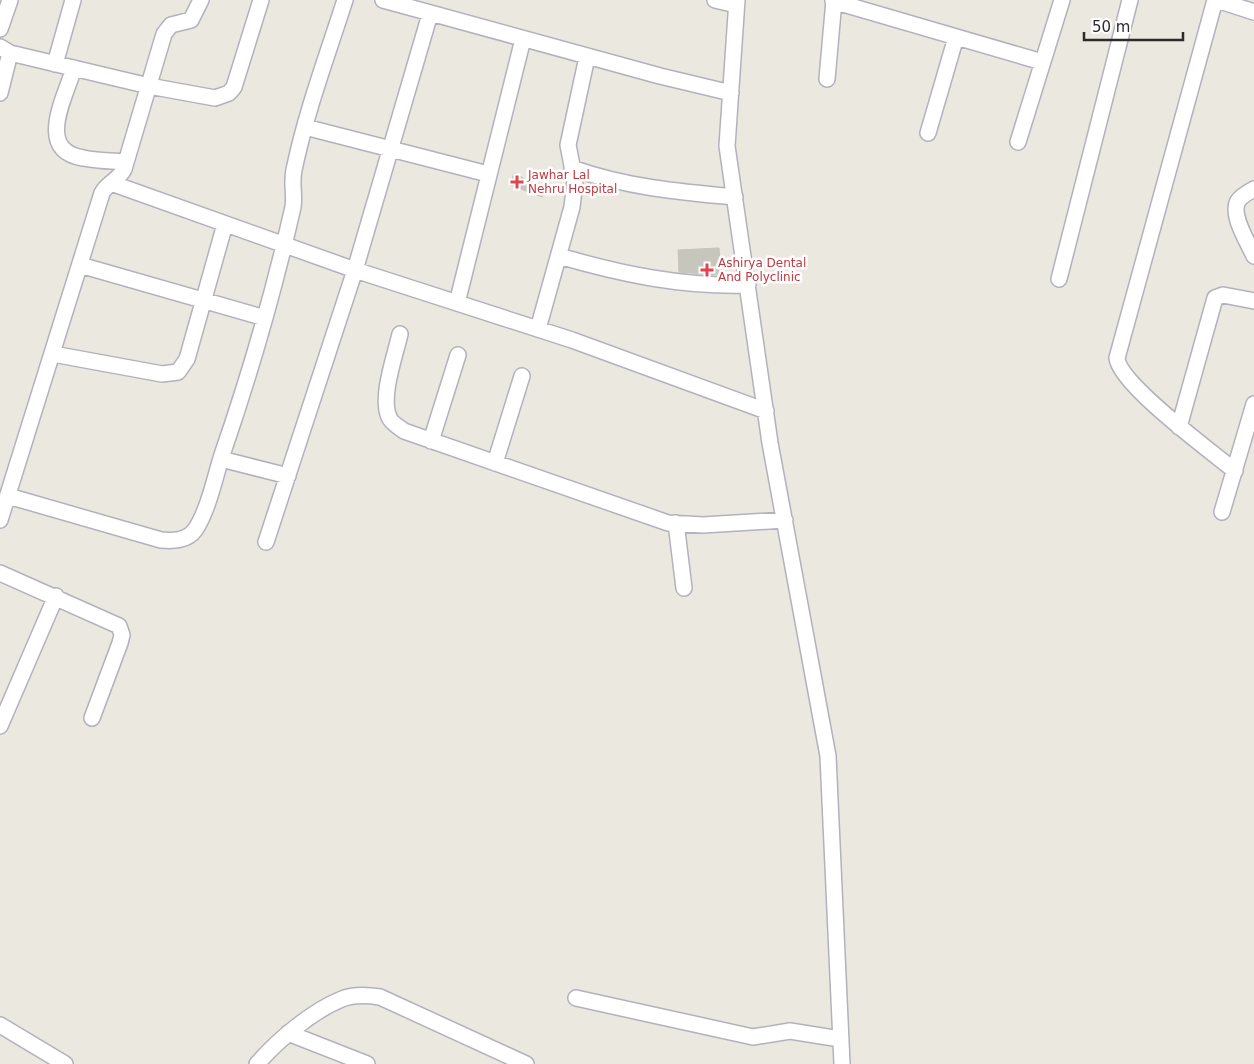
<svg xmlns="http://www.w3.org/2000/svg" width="1254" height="1064" font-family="'DejaVu Sans',sans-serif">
<rect width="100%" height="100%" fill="#ebe8df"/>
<path fill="#c7c6bd" stroke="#c7c4b8" d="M514 173 545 190 542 197 510 185Z
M719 248 721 275 679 272 678 250Z"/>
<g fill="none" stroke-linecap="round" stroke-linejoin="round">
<g stroke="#b2b2bd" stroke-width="18">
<path id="minor" d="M383 0 660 76 731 93
M715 0 736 5
M737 0 727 146 770 443 828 756 842 1064
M1215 0 1117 358C1119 384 1212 452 1235 471
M1217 0 1254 12
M833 1 1042 62
M0 29 10 0
M0 47 10 53 149 86 215 98 229 93 234 87 261 0
M55 64 73 0
M74 68C65 98 35 150 83 158 97 161 112 161 126 162
M827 79 834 0
M0 93 10 53
M305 127 488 174
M928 133 956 37
M1018 142 1062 0
M572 168C625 187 679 192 735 197
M111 183 355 270 572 340 766 411
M1254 189C1249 192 1242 195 1238 201 1230 215 1248 242 1254 256
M559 256C621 274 682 287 748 285
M80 265 265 318
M1059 279 1130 0
M457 303 523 39
M538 329 572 207 575 181 568 145 587 57
M400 334C395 356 380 397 389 417 391 423 399 427 404 431L668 523 703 525 785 520
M53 354 162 374 178 372 187 359 225 224
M1179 427 1215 298 1223 295 1254 301
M431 441 458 355
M221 459 288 476
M495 463 522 376
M8 496 161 540C173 541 187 541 195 530 208 511 215 477 222 455 250 374 274 291 293 207 295 194 291 183 294 170 306 112 327 56 345 0
M1222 512 1254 404
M0 520 102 193C108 182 119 180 124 169L164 34 171 25 191 20 201 0
M676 523 684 588
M266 542 355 270 430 14
M0 573 119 626 122 635 120 643 92 718
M0 726 56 596
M576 998 753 1037 790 1031 840 1039
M0 1025 65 1064
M288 1033 367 1064
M257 1064C278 1040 312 1011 342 999 354 994 367 995 380 997L526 1064"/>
</g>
<use href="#minor" stroke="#fff" stroke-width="15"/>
</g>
<g fill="#e0444e" stroke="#fff" stroke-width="2">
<path d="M514.5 174.5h5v5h5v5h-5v5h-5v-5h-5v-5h5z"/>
<path d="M704.5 262.5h5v5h5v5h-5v5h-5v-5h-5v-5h5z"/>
</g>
<g text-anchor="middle" stroke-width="5" stroke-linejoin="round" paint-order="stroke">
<g font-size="12" fill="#be3a42" stroke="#fff" text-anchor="start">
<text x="528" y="179">Jawhar Lal<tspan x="528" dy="14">Nehru Hospital</tspan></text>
<text x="718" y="267">Ashirya Dental<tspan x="718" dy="14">And Polyclinic</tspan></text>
</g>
</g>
<path d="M1084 32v8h99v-8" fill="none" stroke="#2b2b2b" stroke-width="2.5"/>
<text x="1092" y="32" font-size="15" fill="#2b2b2b" stroke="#ffffff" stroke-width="4" paint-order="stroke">50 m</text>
</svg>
